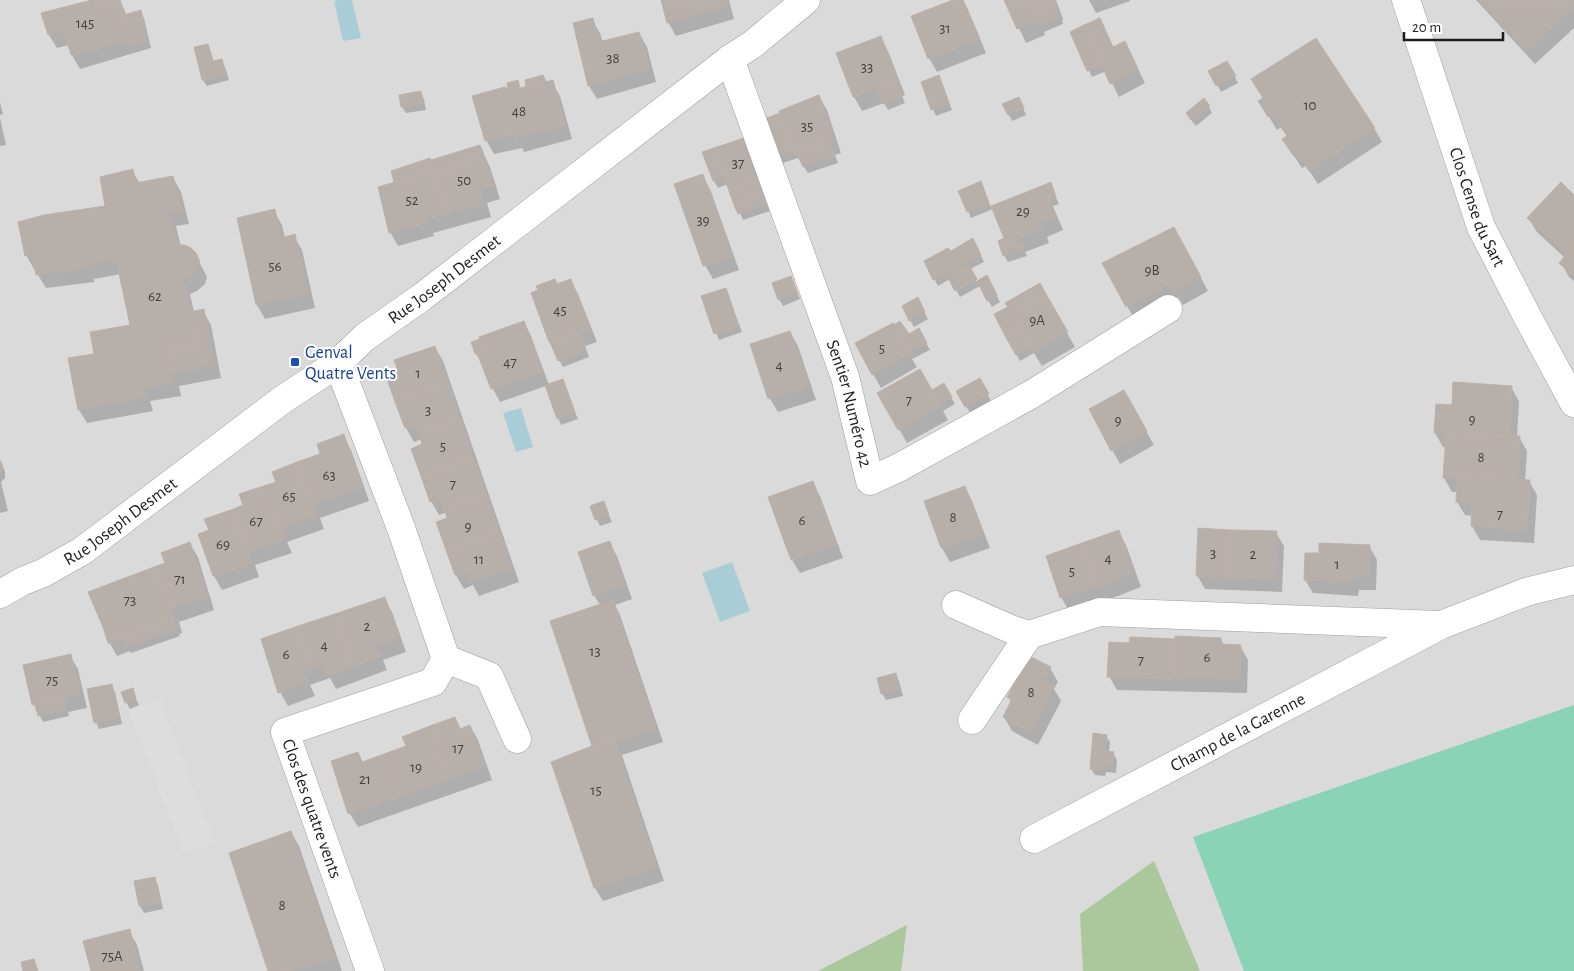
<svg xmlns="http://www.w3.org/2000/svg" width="1574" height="971" font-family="'Alegreya Sans',sans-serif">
<rect width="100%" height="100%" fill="#edeae4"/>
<path fill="#dbdada" d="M0 0H1574V971H0Z"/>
<path fill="#abc89d" d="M1154 861 1200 971H1083L1080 914Z
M907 925 901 971H818Z"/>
<path fill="#8bd3b6" d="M1574 705V971H1244L1193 837Z"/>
<path fill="#ddd" d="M160 699 214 843 183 854 129 711Z"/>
<path fill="#a9cdd6" d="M340 0H352L361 38 343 41 334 1Z
M521 408 533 447 516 452 503 413Z
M732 562 750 611 720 622 702 573Z"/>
<path fill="#0003" d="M97 0H120L127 16 140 12 144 18 151 48 80 69 72 55 69 45 57 48 49 35Z
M663 0H729L734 19 676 36 668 22Z
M956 0H963L969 12 986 53 937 72 929 58Z
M1006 0H1056L1063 19 1062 20 1063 24 1044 32 1045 35 1026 43Z
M1089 0H1130V1L1096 13Z
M1476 0H1574V28L1535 64Z
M1099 19 1114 48 1125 43 1145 83 1119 97 1106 71 1092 77 1071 32Z
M592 20 600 33 603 43 639 33 647 47 656 82 597 99 589 86Z
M880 37 888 51 905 95 902 96 905 103 888 110 884 103 862 111 854 97 838 53Z
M207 45 214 62 221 60 225 67 229 80 207 86 203 80Z
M1227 62 1238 83 1221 92 1210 71Z
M526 81 546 83 552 82 560 96 572 139 524 152 522 148 494 154 486 140 511 96 508 84 517 82 521 89 528 87Z
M922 83H942L952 110 936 116Z
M420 92 424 99 426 110 406 113 402 107 401 96Z
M819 96 827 110 841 153 835 155 838 163 808 173 798 158 783 163 766 120Z
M0 102 3 114 0 115Z
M1260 102 1374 128 1382 142 1318 184 1306 166 1302 168 1292 153 1288 137 1281 127 1277 130Z
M1004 105H1022L1026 115 1012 121Z
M1209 107 1212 113 1196 126 1191 120Z
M0 118 6 145 0 146Z
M747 139 773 210 743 220 728 184 718 188 714 181 704 153Z
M480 146 490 167 500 199 487 203 491 217 433 233 434 236 398 246 390 232 396 183 392 171Z
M132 170 140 184 173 178 181 192 189 224 176 226 181 247 195 254 207 277 205 284 197 291 190 294 194 312 203 311 211 325 221 378 179 386 181 396 150 401 153 411 87 423 79 410 96 355 132 326 121 274 94 279V282L46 288 38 275 36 269H34L26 255 107 207Z
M702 175 710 189 739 270 713 279 705 265Z
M980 183 991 207 1050 184 1059 204 1053 206 1063 230 1047 237 1049 243 1025 252 1027 256 1008 262 1004 255 1008 244 993 209 971 218 968 211Z
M1574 197V281L1569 277 1561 263 1565 258 1537 232 1529 219Z
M274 211 282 225 285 238 294 236 302 250 315 308 265 319 257 305 238 219Z
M1182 242 1208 291 1183 305 1178 297 1135 320 1127 306Z
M976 246 984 262 970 269 977 282 986 277 990 283 1000 302 992 307 980 286 960 297 950 279 938 286 925 262 950 253Z
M570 280 578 294 597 342 585 346 589 357 563 367 550 342 533 294Z
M794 284 800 299 783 306 779 299Z
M726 290 742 332 719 340 703 297Z
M917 299 928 319 914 327 910 320Z
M1049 302 1075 347 1042 366 1034 353 1020 361 995 315Z
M524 322 531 336 549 385 562 380 578 419 561 425 546 386 500 402 493 389 481 360H480L476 354 473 343Z
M919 330 930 350 912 359 917 367 881 388 873 374 908 336Z
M790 332 798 346 816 400 778 412 770 399 751 345Z
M435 347 443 361 519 582 479 596 473 585 464 589 456 575 438 522 449 518 447 512 439 515 431 501 422 439 414 442 406 428 388 376 400 372Z
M980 380 991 401 970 413 958 392Z
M943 384 955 404 943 411 948 420 907 443 879 393 931 391Z
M1511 387 1519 401 1517 437H1519L1527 451 1525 481H1529L1537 495 1534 543 1480 540 1472 526 1473 516 1465 515 1457 502 1458 492H1452L1444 478 1446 447H1443L1435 433 1453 407Z
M1123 391 1154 445 1120 464 1090 410Z
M343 436 351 450 369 501 320 518 324 529 287 542 292 553 255 565 259 577 222 590 214 576 199 534 210 530 277 483 322 455Z
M0 463 5 471V478L1 482 8 511 0 513Z
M812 482 820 496 843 558 800 573 792 560Z
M965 487 972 501 990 548 950 562 942 548 926 501Z
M603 503 612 522 600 526 591 507Z
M1118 531 1126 545 1141 587 1092 606 1069 611 1061 597Z
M1276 533 1284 546 1282 592 1205 589 1197 575Z
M609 542 617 556 632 599 615 605 620 615 663 742 622 755 664 881 603 901 595 888 593 746 600 605 594 595Z
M190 544 198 557 214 610 179 622 182 633 179 634 180 636 131 653 130 651 117 656 109 642 89 593 167 564Z
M1369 546 1377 560 1376 590H1359L1358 596 1313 593 1305 580 1320 555Z
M384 598 392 612 406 652 383 660 387 670 336 689 330 678 310 685 315 696 288 706 280 692 262 640Z
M1221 639 1224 645 1240 646 1248 660 1247 693 1117 690 1109 676 1130 644Z
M70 656 78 669 87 708 68 712 69 716 43 722 34 705 25 666Z
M1050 668 1058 682 1054 689 1061 701 1038 745 1012 731 1004 717 1012 703 1008 697Z
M895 674 899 681 903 696 886 700 882 693Z
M111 685 115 692 122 724 99 729 96 722Z
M132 690 139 705 130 709 126 702Z
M455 719 461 729 470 726 478 740 492 780 358 827 350 814 332 762 358 753 363 763 408 747Z
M1106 736 1110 742 1109 753H1113L1117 760 1116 773 1106 772 1105 776 1095 775 1091 769Z
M291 832 299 846 342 971H269Z
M155 879 158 885 163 909 144 913 140 906 136 882Z
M129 931 137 945 144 971H92Z"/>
<path fill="#b6afaa" stroke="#bdb1a8" d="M92 0H120L130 40 71 55 64 30 48 35 41 13Z
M661 0H726L727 6 667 23Z
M953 0H963L980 39 928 59 911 16Z
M1004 0H1054L1057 5 1036 14 1038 20 1017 29Z
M1479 0H1574V7L1526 51Z
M1056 6 1060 17 1039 26 1036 14Z
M141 10 148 42 129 46 128 40H130L124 15Z
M593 18 599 42 639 32 649 68 588 86 573 23Z
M1100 18 1113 47 1125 41 1138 69 1110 84 1084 25Z
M1084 25 1102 65 1087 71 1070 32Z
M881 36 898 81 853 97 836 53Z
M1316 38 1375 128 1309 171 1297 153 1293 155 1282 139 1287 136 1272 114 1268 117 1258 101 1263 98 1251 79Z
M208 44 213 61 222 59 226 74 202 80 194 47Z
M1227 61 1236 76 1216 86 1208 71Z
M543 75 546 82 526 86 525 80Z
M939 75 949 103 931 110 921 82Z
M518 80 520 88 508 91 507 83Z
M553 80 565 126 515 138 513 134 485 141 472 96 505 87 508 91Z
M896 81 903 96 883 104 876 89Z
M421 91 423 103 401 107 399 95Z
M819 95 834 139 794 154 779 111Z
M1019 97 1024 108 1008 115 1002 104Z
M1204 98 1210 106 1191 120 1186 113Z
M780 113 793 151 778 156 764 119Z
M747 137 762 179 729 191 714 148Z
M829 140 835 156 803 167 797 152Z
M480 145 483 152 466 157 468 163 435 174 431 160Z
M714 148 724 177 713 181 702 152Z
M483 152 493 185 480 189 484 203 447 213 434 171 435 174 468 163 466 157Z
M430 158 434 171 394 182 391 171Z
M133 169 136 183 173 176 182 210 169 213 177 245H184L191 248 196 253 200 262 193 275 183 280 198 344 169 349 174 382 143 387 146 397 78 410 68 358 94 354 90 332 130 325 116 259 87 265V268L36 275 32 254 25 256 18 222 44 215 105 206 100 177Z
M434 171 447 213 426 219 427 222 389 233 378 187Z
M703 174 732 256 703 266 674 184Z
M762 179 767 194 734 205 729 191Z
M981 181 989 203 967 212 958 191Z
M1051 182 1056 197 1050 199 1044 185Z
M1561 182 1574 195V246L1567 254 1527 218Z
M1044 185 1056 216 1040 223 1042 229 1006 243 991 206Z
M767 194 770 203 738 214 734 205Z
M275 209 281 238 295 234 308 294 256 305 237 218Z
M1174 227 1201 277 1174 292 1169 284 1126 307 1102 263Z
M973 238 981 255 933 280 924 261 948 248 951 251Z
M1004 238 1006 243 1019 238 1024 249 1003 256 998 241Z
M1574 246V276L1559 263Z
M969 265 977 279 955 291 947 276Z
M987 275 997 295 987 301 977 281Z
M791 276 797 292 778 300 772 283Z
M555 279 557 284 571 279 590 328 549 342 531 293 538 290 536 286Z
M1040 283 1046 294 1010 314 1017 325 1004 334 994 314 1008 307 1005 303Z
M726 288 739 326 714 334 701 296Z
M1046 294 1068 332 1033 353 1010 314Z
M918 297 925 312 909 321 902 306Z
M204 309 214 364 172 373 169 349 198 344 190 312Z
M524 321 542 371 491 389 477 353 484 350 479 337Z
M900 321 909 334 919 328 927 343 909 352 894 325Z
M893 323 910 353 872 375 855 343Z
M1017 325 1030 347 1016 355 1004 334Z
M580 331 586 350 558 361 550 342Z
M790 331 809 386 768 399 750 344Z
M480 339 484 350 475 354 471 342Z
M435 346 447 381 395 402 386 376 398 371 394 360Z
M920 369 941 406 898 430 877 393Z
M980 378 989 394 965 407 956 391Z
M563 379 575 412 557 419 545 385Z
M447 381 460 419 419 434 415 425 405 428 395 402Z
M1453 382 1512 386 1509 435 1434 433 1436 404 1452 405Z
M944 383 952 397 940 404 932 390Z
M1124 390 1147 431 1111 451 1089 409Z
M460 419 473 457 421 476 411 449 422 444 419 434Z
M344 434 362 487 314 504 309 489H306L297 462 320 454 317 444Z
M1446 434 1520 436 1517 479 1443 478Z
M473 457 486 493 444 508 441 498 430 502 421 476Z
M0 460 3 467 0 474Z
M297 462 306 489H309L317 515 280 528 274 513H273L264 486 276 482 272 472Z
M1476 478 1530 480 1527 530 1471 526 1472 503 1456 502 1457 479Z
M813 481 836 544 791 560 768 497Z
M264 486 273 513H274L285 539 248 551 243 535 240 536 231 510 243 505 239 494Z
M965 486 983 534 941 548 924 501Z
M486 493 499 531 446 550 436 522 447 518 444 508Z
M604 501 609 515 595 520 590 506Z
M231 510 240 536 243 535 252 563 213 576 198 534 209 530 204 519Z
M1198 528 1230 530 1229 577 1196 576Z
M1119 530 1134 573 1098 587 1082 543Z
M1230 530 1277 531 1275 578 1229 577Z
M499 531 512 568 470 582 466 571 455 575 446 550Z
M610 541 625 585 593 596 578 552Z
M190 542 207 596 172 608 154 567 165 563 161 553Z
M1082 543 1098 587 1083 592 1082 590 1060 598 1046 556Z
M1319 543 1370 545 1369 577 1351 576V582L1304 580 1305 553H1319Z
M154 567 164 592H166L175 619 108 643 103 627 88 592Z
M385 597 399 638 376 646 380 656 352 667 335 614Z
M613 600 656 728 615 742 592 746 550 621Z
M335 614 352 667 327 676 323 664 310 669 298 626Z
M174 619 177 629 126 647 124 638 108 643Z
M298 626 310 669 303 671 308 682 278 693 261 639Z
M1175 636 1221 638V644L1241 645 1240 679 1173 677Z
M1130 637 1175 639 1173 679 1107 677 1109 642 1129 643Z
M71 654 80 694 32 705 23 665Z
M1029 656 1051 667 1043 681 1054 686 1030 732 1003 717 1012 699 1007 697Z
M896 673 900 689 881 694 877 678Z
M112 684 119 717 94 723 87 689Z
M133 688 136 699 125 703 121 692Z
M64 698 66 710 38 716 35 705Z
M455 717 460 729 470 725 485 766 447 780 430 726Z
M430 726 447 780 399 797 384 754 406 746 402 737Z
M1093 733 1107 735 1105 751 1114 752 1112 766 1102 765V770L1090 769Z
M615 742 657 867 594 888 551 762 592 746Z
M358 752 362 762 384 754 399 797 348 814 331 761Z
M291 831 335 958 287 971H268L229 853Z
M155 877 160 903 139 906 134 881Z
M130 929 140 971H91L83 941Z
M34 959 38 971H23L21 962Z"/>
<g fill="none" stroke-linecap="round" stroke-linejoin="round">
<g stroke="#9e9e9e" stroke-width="29">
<g id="minor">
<path id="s1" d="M1406 0 1481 227 1528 318 1574 403"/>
<path id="s2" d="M730 59 845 377 870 481 900 467 1032 394 1168 309"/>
<path id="s3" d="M338 363 401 528 446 659 433 682 285 732 370 971"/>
<path id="s4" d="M0 594 23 581 43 573 82 551 282 400 338 363 365 337 422 297 730 59 753 44 806 0"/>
<path d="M956 605 1013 630 1029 635"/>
<path d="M446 659 489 676 517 739"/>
<path d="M972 720 1029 635 1100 612 1439 625"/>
<path id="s5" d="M1034 839 1441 625 1526 592 1574 580"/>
</g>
</g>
<use href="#minor" stroke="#fff" stroke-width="28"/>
</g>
<rect fill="#1a4fb4" stroke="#fff" stroke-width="2" x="290" y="357" width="10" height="10" rx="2.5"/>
<g text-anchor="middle" stroke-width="4" stroke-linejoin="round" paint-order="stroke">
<g font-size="15" fill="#434240">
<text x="85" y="28">145</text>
<text x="945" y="33">31</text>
<text x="613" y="63">38</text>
<text x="867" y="72">33</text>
<text x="1310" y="110">10</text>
<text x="519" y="116">48</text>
<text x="807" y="131">35</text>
<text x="738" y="168">37</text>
<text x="464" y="185">50</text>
<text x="412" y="205">52</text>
<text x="1023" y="216">29</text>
<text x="703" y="225">39</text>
<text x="275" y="271">56</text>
<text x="1152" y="275">9B</text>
<text x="155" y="301">62</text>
<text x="560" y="315">45</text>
<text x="1037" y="325">9A</text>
<text x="882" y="353">5</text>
<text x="510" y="367">47</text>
<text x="779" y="370">4</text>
<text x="418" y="378">1</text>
<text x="909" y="405">7</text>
<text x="428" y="415">3</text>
<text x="1472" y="424">9</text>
<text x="1118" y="425">9</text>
<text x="443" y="451">5</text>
<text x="1481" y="462">8</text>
<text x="329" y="480">63</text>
<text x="453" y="489">7</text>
<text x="289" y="501">65</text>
<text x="1500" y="519">7</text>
<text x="953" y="522">8</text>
<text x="802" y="525">6</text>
<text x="256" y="526">67</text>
<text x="468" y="531">9</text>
<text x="223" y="549">69</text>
<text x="1213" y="558">3</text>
<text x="1253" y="559">2</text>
<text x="1108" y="563">4</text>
<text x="479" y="564">11</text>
<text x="1337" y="569">1</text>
<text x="1072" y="576">5</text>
<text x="180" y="584">71</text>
<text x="130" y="605">73</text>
<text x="367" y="631">2</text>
<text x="324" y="650">4</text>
<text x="595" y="656">13</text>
<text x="286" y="659">6</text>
<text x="1207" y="662">6</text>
<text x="1141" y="665">7</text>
<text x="52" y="685">75</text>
<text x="1031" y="697">8</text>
<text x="458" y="753">17</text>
<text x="416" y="772">19</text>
<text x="365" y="784">21</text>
<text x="596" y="795">15</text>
<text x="282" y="910">8</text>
<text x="112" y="961">75A</text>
</g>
<g font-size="18" fill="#1d1d1d" stroke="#fff">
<text dy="6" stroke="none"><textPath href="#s1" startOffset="219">Clos Cense du Sart</textPath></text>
<text dy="6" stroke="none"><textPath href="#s4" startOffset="546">Rue Joseph Desmet</textPath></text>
<text dy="6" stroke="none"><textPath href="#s2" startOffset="365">Sentier Numéro 42</textPath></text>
<text dy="6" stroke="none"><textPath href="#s4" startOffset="141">Rue Joseph Desmet</textPath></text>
<text dy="6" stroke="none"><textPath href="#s5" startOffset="230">Champ de la Garenne</textPath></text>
<text dy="6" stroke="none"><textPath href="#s3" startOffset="579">Clos des quatre vents</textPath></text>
</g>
<g font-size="18" fill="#164399" stroke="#fff" text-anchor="start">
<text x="305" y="358">Genval<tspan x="305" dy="21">Quatre Vents</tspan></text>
</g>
</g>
<path d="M1404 32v8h99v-8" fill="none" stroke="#1d1d1d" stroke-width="2.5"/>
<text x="1412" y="32" font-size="15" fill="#1d1d1d" stroke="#ffffff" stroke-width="4" paint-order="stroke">20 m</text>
</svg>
